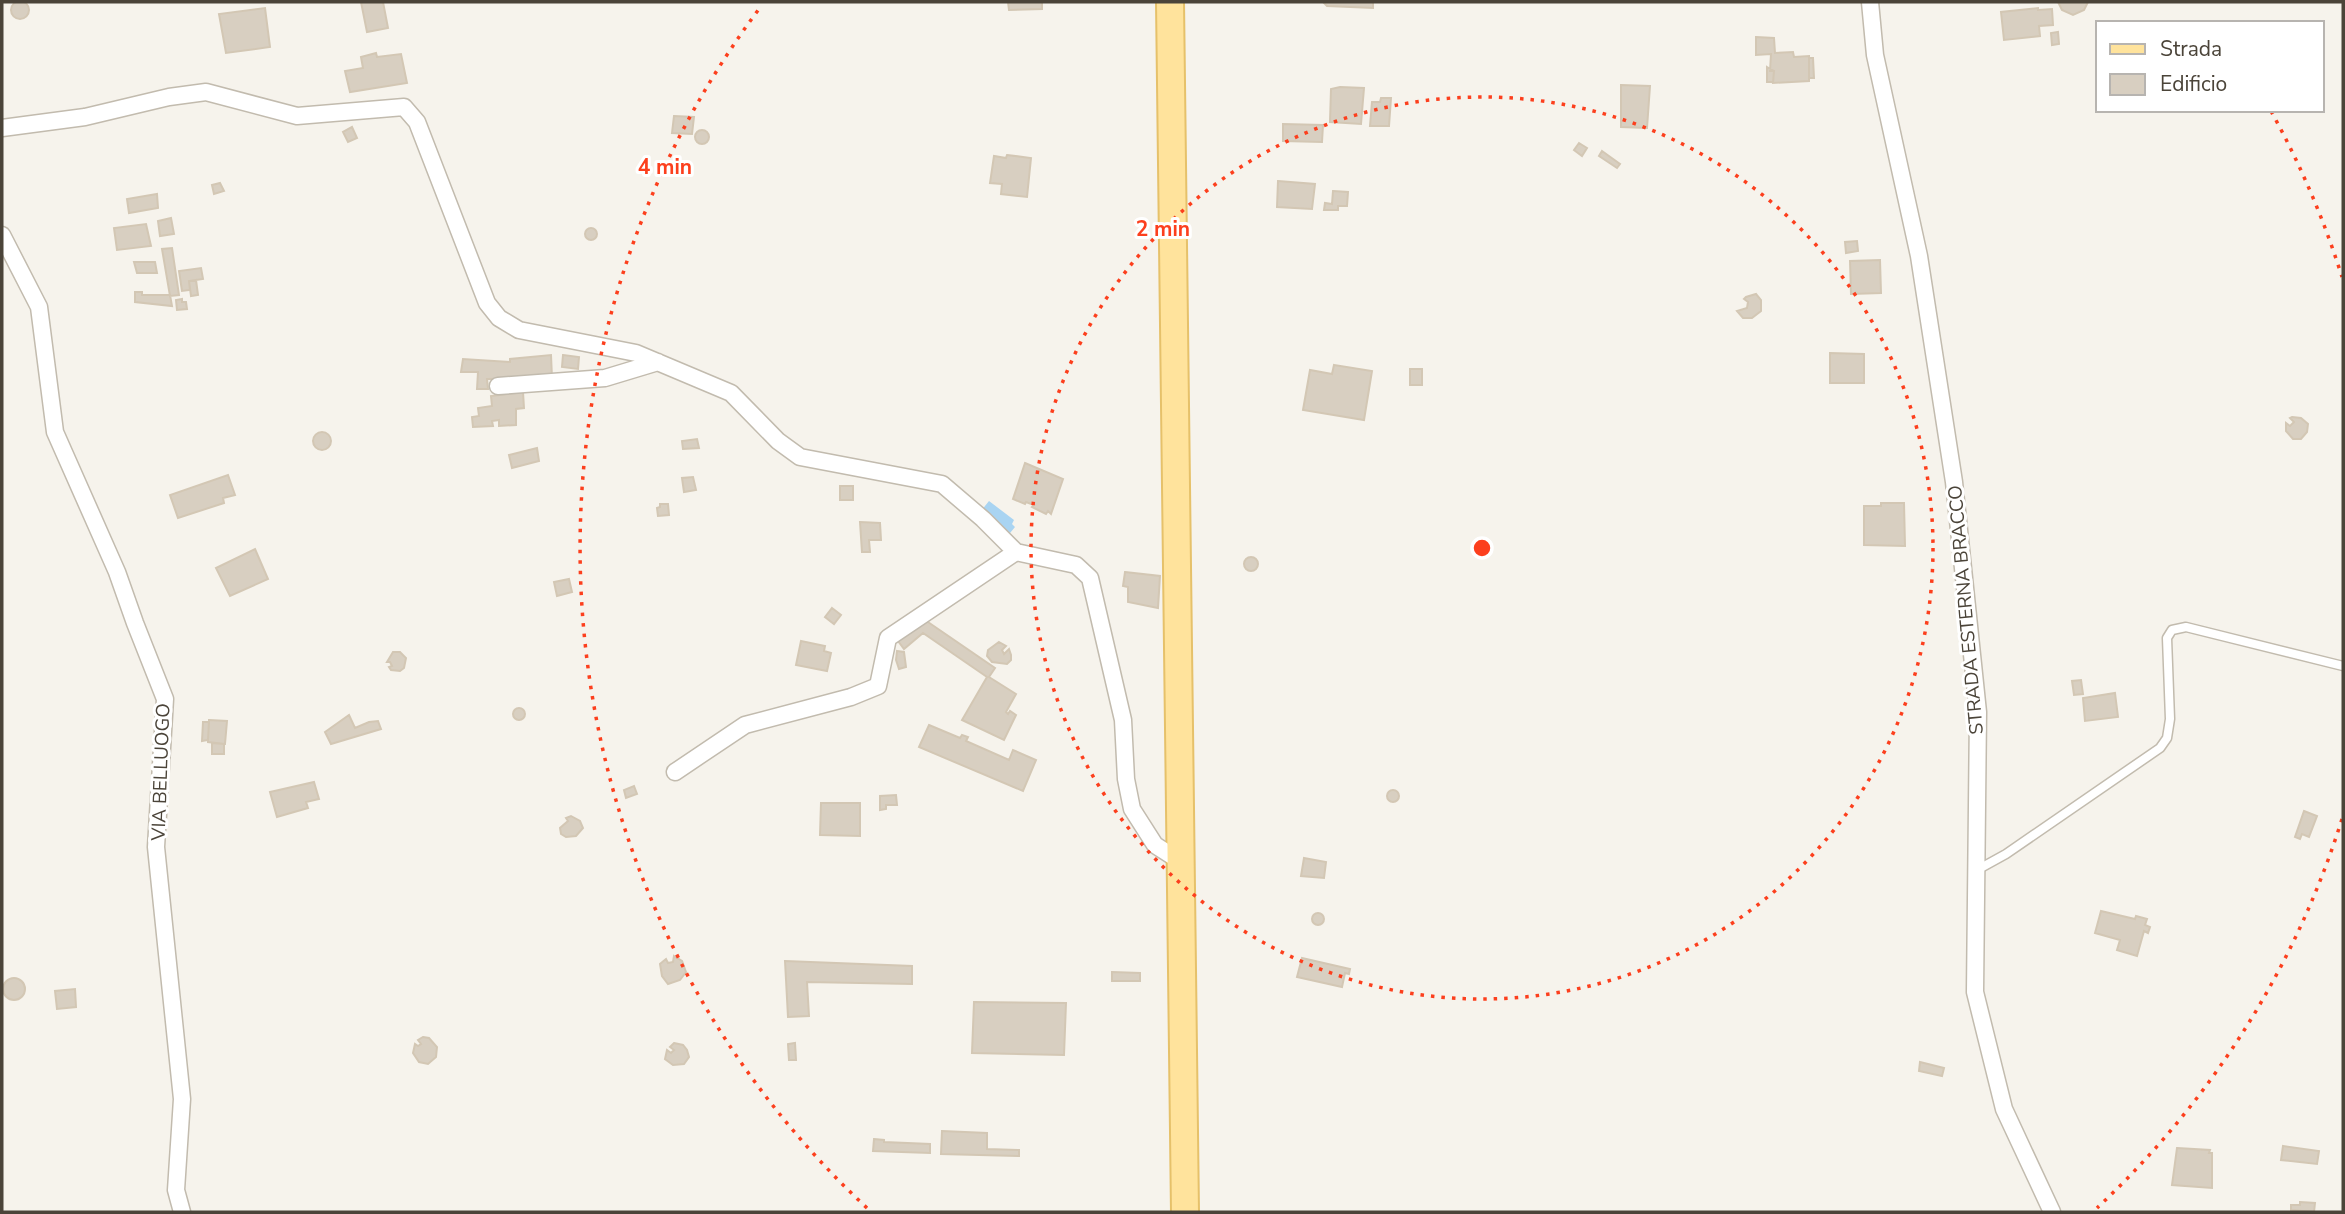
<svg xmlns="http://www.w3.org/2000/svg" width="2345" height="1214" font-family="'Nunito Sans',sans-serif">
<rect width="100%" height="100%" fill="#f6f3ec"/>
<path fill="#a9d4f2" d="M989 501 1014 520 1012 524 1015 527 1010 533 981 511Z"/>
<path fill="#d8cfc1" stroke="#d3c7b4" stroke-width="2" d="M11 10a9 9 0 1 1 18 0a9 9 0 1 1-18 0Z
M361 2H383L388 28 367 32Z
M1008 2H1042V9L1009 10Z
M1323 2H1373V8L1327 6Z
M2058 2H2088L2084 10 2073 15 2062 10Z
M265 8 270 47 226 53 219 14Z
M2038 8V10L2052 9 2053 25 2039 26 2040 36 2004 40 2001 12Z
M2058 32 2059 44 2052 45 2051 33Z
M1756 37 1774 38 1775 53 1793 52 1794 57 1809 56V81L1773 83 1774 71H1770L1771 54 1756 55Z
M376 53 377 57 401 54 407 83 350 92 345 71 363 68 361 57Z
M1809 58H1813L1814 78H1809Z
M1767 67 1774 71 1773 82H1767Z
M1621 85 1650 86 1647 128 1621 127Z
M1340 87 1364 88 1361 124 1330 122 1331 89Z
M1381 98H1391L1389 126H1370L1372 102H1380Z
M674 116 694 117 692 134 672 133Z
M1283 124 1323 125 1322 142 1283 141Z
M352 127 357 138 348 142 343 132Z
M695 137a7 7 0 1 1 14 0a7 7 0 1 1-14 0Z
M1579 143 1587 148 1582 156 1574 150Z
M1602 151 1620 164 1617 168 1599 156Z
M1007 155 1031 158 1027 197 1001 194 1002 184 990 183 994 156 1006 158Z
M1278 181 1315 184 1312 209 1277 207Z
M220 183 224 191 214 194 212 185Z
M1333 191 1348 192 1347 206H1338V210H1324L1325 203 1332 204Z
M157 194 158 208 129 213 127 199Z
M171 218 174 234 160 236 158 221Z
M146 224 151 246 117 250 114 228Z
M585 234a6 6 0 1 1 12 0a6 6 0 1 1-12 0Z
M1857 241 1858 251 1846 253 1845 242Z
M172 248 179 295 170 296 162 249Z
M1880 260 1881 293 1851 294 1850 261Z
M134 262H155L157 273H137Z
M201 268 203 279 189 281 190 290 182 291 179 271Z
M196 280 198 295 191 296 189 281Z
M135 292H142V295H170L172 306 135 302Z
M1756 294 1761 300V311L1752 318H1743L1737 311 1747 308 1748 302 1744 299 1746 297Z
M182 299V302H186L187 309 177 310 176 300Z
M1830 353 1864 354V383H1830Z
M551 355 552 378 487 379 488 389H477L478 372H461L463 359 510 362V359Z
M563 355 579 357 578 369 562 367Z
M1334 365 1372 371 1364 420 1303 410 1310 370 1332 374Z
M1410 369H1422V385H1410Z
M523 392 524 408 516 409V425L499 426V420L492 421 493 426 473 427 472 417 479 416 478 408 492 406 491 396Z
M2292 417 2301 418 2308 424 2307 432 2301 439H2293L2286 431V423L2290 426 2294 422 2290 418Z
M313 441a9 9 0 1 1 18 0a9 9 0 1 1-18 0Z
M697 439 699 448 683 449 682 441Z
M537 448 539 461 512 468 509 455Z
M1025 463 1063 479 1051 514 1048 511 1046 514 1032 507 1034 505 1026 502 1025 504 1013 499Z
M228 475 235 495 223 498 224 503 178 518 170 495Z
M693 477 696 490 684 492 682 478Z
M840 486H853V500H840Z
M1881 503H1904L1905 546 1864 545V506H1881Z
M660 504H668L669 515 658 516 657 508 660 507Z
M860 522 880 523 881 540H869L870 552H862Z
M255 549 268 579 230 596 216 568Z
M1244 564a7 7 0 1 1 14 0a7 7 0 1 1-14 0Z
M1125 572 1160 576 1158 608 1128 602V587L1123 586Z
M569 579 572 592 557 596 554 582Z
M832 608 841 615 834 624 825 617Z
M925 620 995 668 989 677 1016 694 1006 712 1008 714 1010 711 1016 715 1004 740 962 720 987 677 923 633 904 649 898 641Z
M801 641 825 646 824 651 831 653 827 671 796 665Z
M999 642 1006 646 1002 650 1004 654 1009 649 1011 655V660L1007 664 992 662 987 656 988 650Z
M897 651 904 652 906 667 899 669 896 660Z
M393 652H400L406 658 404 668 400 671 391 670 389 667 392 666 390 662H387Z
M2081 680 2083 694 2074 695 2072 681Z
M2115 693 2118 717 2085 721 2083 698Z
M513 714a6 6 0 1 1 12 0a6 6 0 1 1-12 0Z
M349 715 355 728 369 722 378 721 381 729 331 744 325 732Z
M209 720 227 721 225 744 208 742Z
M203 722H209L208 740 202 741Z
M929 725 960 738 962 735 968 737 966 741 1009 760 1013 750 1036 760 1023 791 919 747Z
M212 743 224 744V754H212Z
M314 782 319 799 306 802 308 808 277 817 270 792Z
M634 786 637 794 626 798 624 790Z
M1387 796a6 6 0 1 1 12 0a6 6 0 1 1-12 0Z
M896 795 897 805H886V809L880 810V796Z
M821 803H860V836L820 835Z
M2304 811 2317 816 2309 837 2302 834 2300 839 2295 837Z
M571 816 580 821 583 828 576 836 566 837 561 834 560 828 568 821 566 818Z
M1304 858 1326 862 1324 878 1301 876Z
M2101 911 2135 919 2136 916 2147 919 2145 925 2150 927 2148 933 2144 931 2137 956 2117 950 2120 940 2095 933Z
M1312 919a6 6 0 1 1 12 0a6 6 0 1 1-12 0Z
M674 956 682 961 686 972 680 980 668 984 662 976 660 964 666 959 668 963 673 962Z
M1302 958 1350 969 1349 974 1345 973 1342 987 1297 977Z
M785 961 912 966V984L807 982 809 1016 788 1017Z
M1112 972 1140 973V981H1112Z
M3 989a11 11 0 1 1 22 0a11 11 0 1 1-22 0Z
M75 989 76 1007 57 1009 55 991Z
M974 1002 1066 1003 1064 1055 972 1053Z
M423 1037 429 1038 437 1047 436 1057 428 1064 419 1062 413 1053 415 1044 418 1046 421 1044 418 1040Z
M674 1043 683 1045 687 1050 689 1057 684 1064 673 1065 665 1059 667 1050 671 1053 674 1050 670 1047Z
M795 1043 796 1060H789L788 1044Z
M1920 1062 1944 1068 1942 1076 1919 1071Z
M942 1131 987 1133V1149L1019 1150V1156L941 1154Z
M874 1139 884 1140V1142L930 1144V1153L873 1151Z
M2283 1146 2319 1151 2317 1164 2281 1160Z
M2177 1148 2210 1150 2209 1153H2212V1188L2172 1185Z
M2300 1202 2315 1203 2314 1212 2291 1210V1205H2300Z"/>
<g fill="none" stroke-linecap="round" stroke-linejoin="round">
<g stroke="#c2bbae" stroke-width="11">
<path id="service" d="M1977 870 2006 854 2160 748 2167 738 2170 719 2167 638 2172 630 2186 627 2343 666"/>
</g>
<g stroke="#c2bbae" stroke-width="19">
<path id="minor" d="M1870 2 1875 55 1919 256 1954 482 1978 712 1975 992 2004 1109 2052 1212
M2 128 85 117 169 97 206 92 297 116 404 107 417 122 487 303 499 318 519 330 636 353 731 393 778 441 800 457 942 484 983 519 1016 552 1076 565 1090 578 1123 720 1126 779 1132 809 1155 845 1180 861
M2 235 39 307 55 432 117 572 135 623 165 699 156 847 182 1099 176 1190 182 1212
M498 386 605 378 658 362
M675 772 745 725 851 697 878 686 888 638 1016 552"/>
</g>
<g stroke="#e6c16a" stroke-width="30">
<path id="primary" d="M1170 2 1185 1212"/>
</g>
<use href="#service" stroke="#fff" stroke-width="8"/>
<use href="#minor" stroke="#fff" stroke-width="16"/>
<use href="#primary" stroke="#ffe39c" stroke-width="26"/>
</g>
<g fill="none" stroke="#fc3f1d" stroke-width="3.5" stroke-dasharray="3.5 7">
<circle cx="1482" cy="548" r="451"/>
<path d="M2342 819A902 902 0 0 1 2097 1208M867 1208A902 902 0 0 1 762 5M2271 111A902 902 0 0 1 2342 277"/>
</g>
<g text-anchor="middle" stroke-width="6" stroke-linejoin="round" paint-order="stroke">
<g font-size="19" fill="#4b4439" stroke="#fff">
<text transform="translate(1965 610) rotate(-95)" y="7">STRADA ESTERNA BRACCO</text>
<text transform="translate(160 772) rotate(-88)" y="7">VIA BELLUOGO</text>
</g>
</g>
<circle cx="1482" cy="548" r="10" fill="#fc3f1d" stroke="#fff" stroke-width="3.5"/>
<g font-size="21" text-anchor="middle" font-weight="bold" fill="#fc3f1d" stroke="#fff" stroke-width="6" stroke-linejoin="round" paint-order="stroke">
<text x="665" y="174">4 min</text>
<text x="1163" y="236">2 min</text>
</g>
<rect width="2345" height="1214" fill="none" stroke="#4b4439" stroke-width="7"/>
<rect x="2096" y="21" width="228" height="91" fill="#ffffff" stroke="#b7b4b0" stroke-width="2"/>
<rect x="2110" y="44" width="35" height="10" fill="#ffe39c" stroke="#b7b4b0" stroke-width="2"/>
<text x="2160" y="56" font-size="21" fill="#4b4439">Strada</text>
<rect x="2110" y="74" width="35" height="21" fill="#d8cfc1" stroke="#b7b4b0" stroke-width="2"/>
<text x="2160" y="91" font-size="21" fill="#4b4439">Edificio</text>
</svg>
